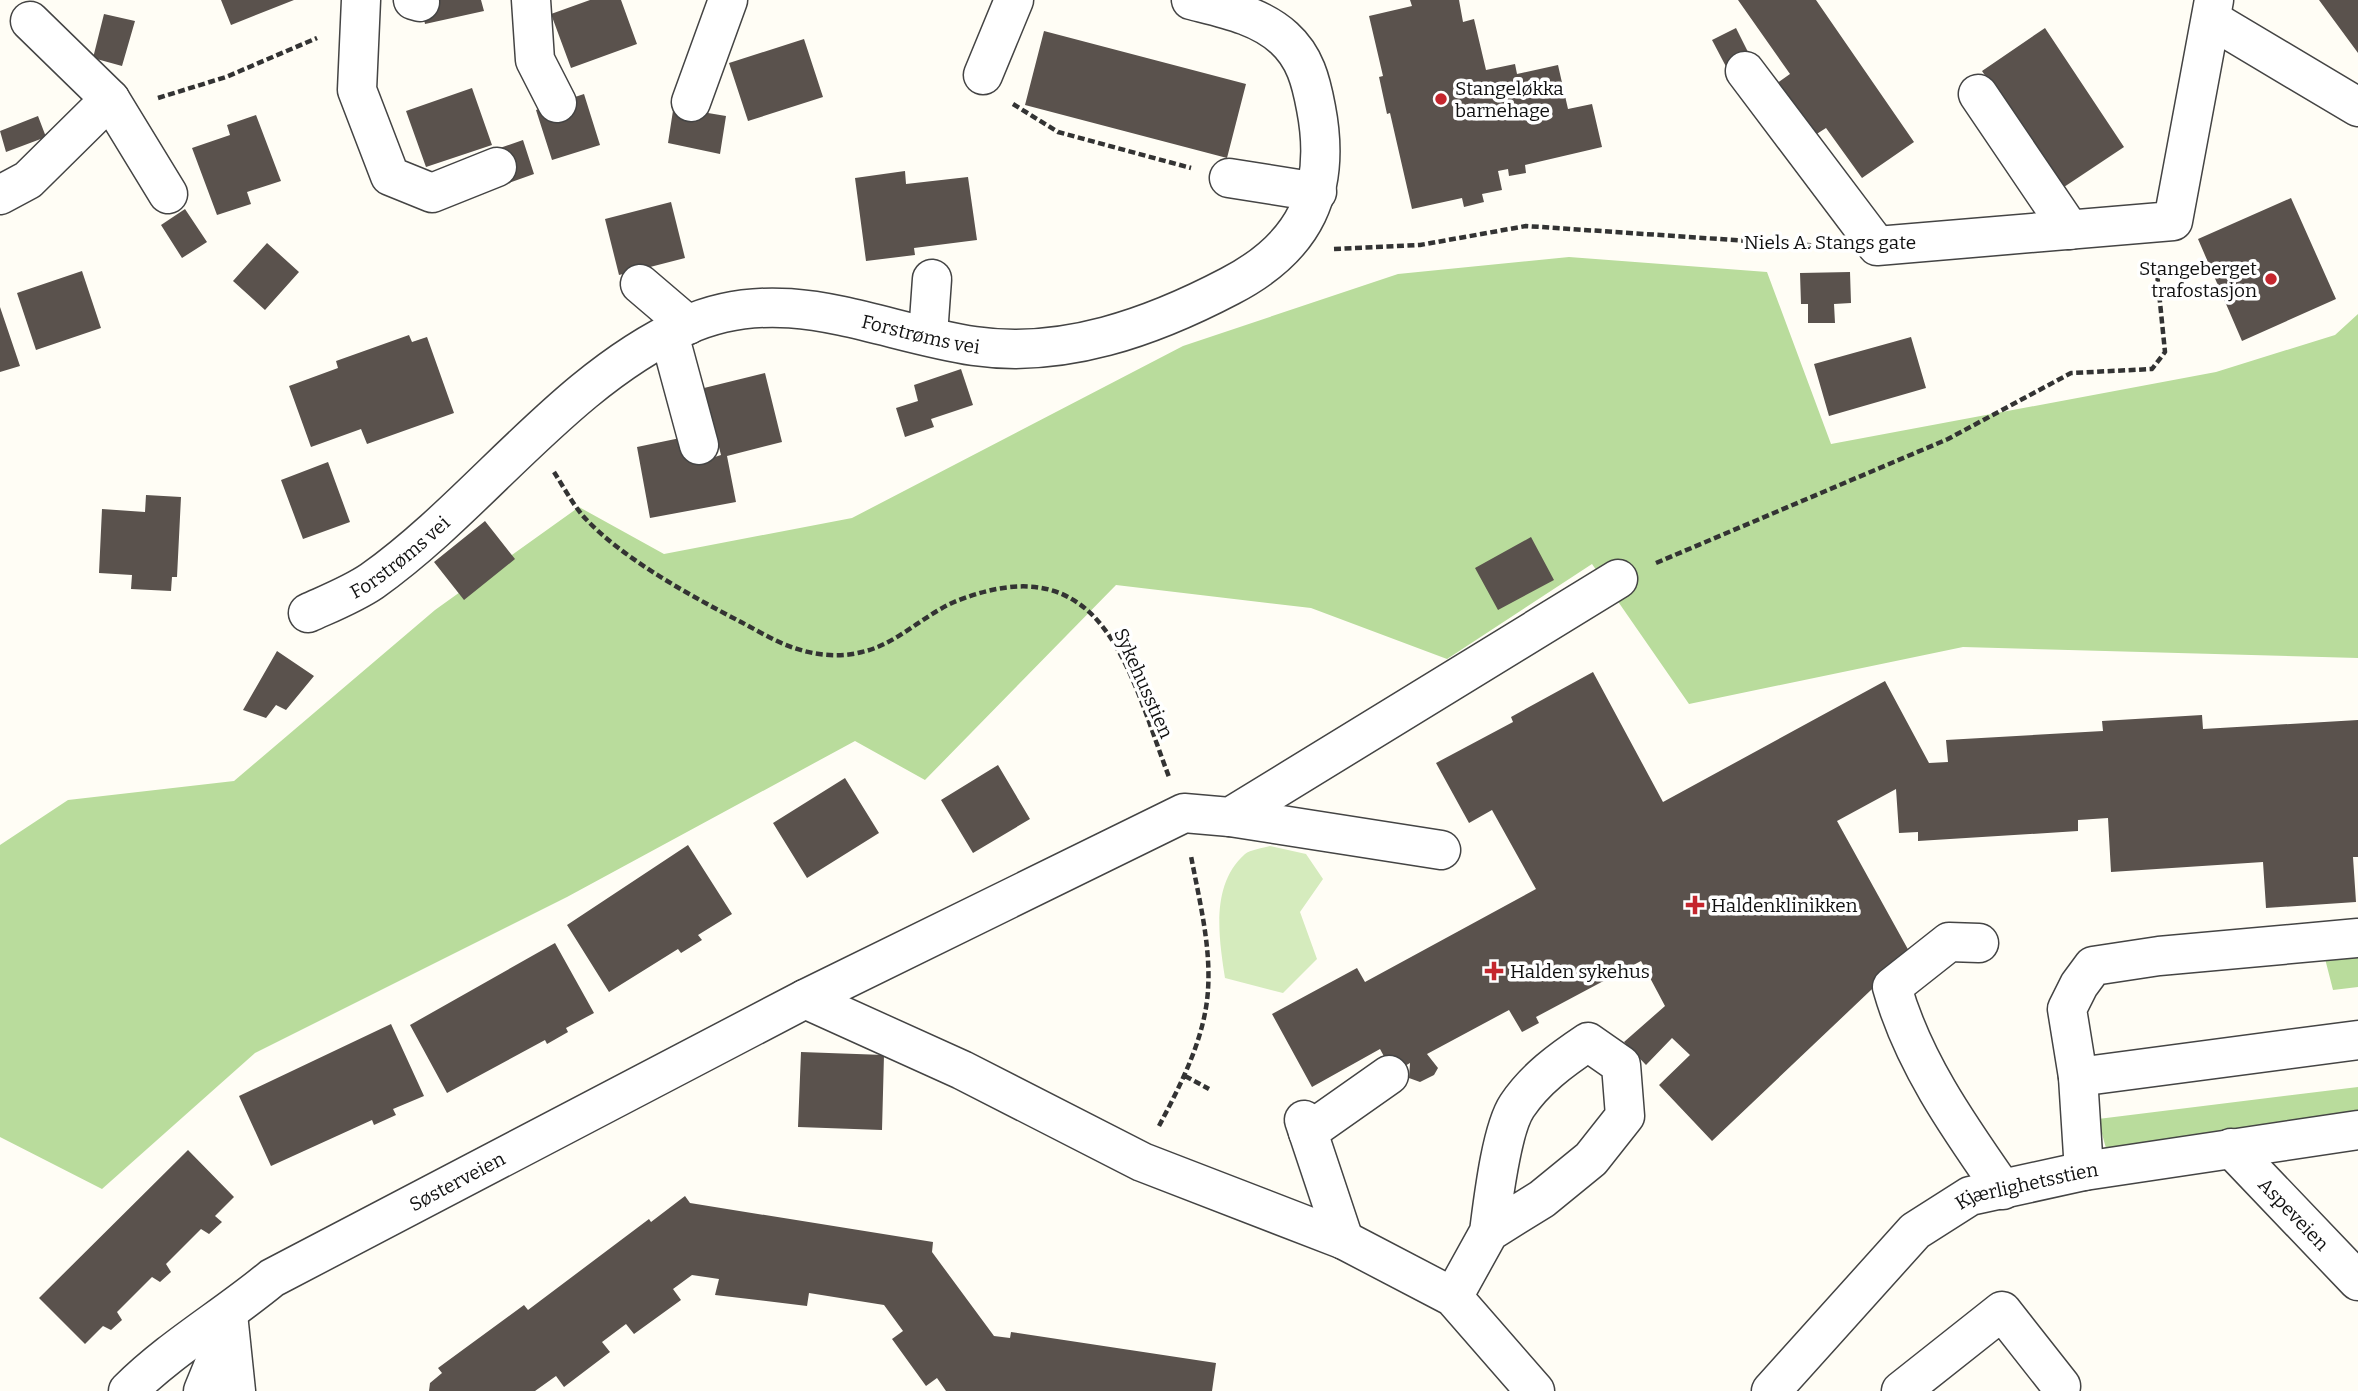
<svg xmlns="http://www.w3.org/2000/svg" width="2358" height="1391" font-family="Bitter,serif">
<rect width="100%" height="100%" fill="#fffdf5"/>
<path fill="#d5ebbd" d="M1270 846 1306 854 1323 879 1300 912 1317 959 1283 993 1225 978C1219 938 1210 885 1245 854 1250 850 1263 848 1270 846Z"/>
<path fill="#b9dc9c" d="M1569 257 1767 272 1831 444 2216 372 2335 335 2358 314V658L1963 647 1689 704 1592 564 1447 659 1311 608 1116 585 925 780 855 741 567 897 255 1053 102 1189 0 1137V845L68 800 234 781 435 610 579 507 664 554 852 518 1183 346 1398 274Z
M2358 931V987L2333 990 2320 939Z
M2358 1087V1112L2107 1152 2098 1119Z"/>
<path fill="#5a524d" d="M221 0H294L231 25Z
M420 0H481L484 11 425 24Z
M590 0H621L637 44 571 68 551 14Z
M1410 0H1459L1463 22 1474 19 1486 70 1515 64 1517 74 1558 65 1568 109 1592 104 1602 147 1525 165 1526 173 1509 176 1508 169 1498 171 1502 190 1482 194 1484 202 1464 207 1462 198 1412 209 1390 113 1387 114 1379 77 1383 76 1369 16 1412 6Z
M1738 0H1816L1914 142 1862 178 1826 128 1812 137 1776 84 1790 74Z
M2319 0H2358V53Z
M104 14 135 21 122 66 93 58Z
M1736 28 1755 66 1732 78 1712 40Z
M2045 28 2124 147 2061 189 1982 71Z
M1044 31 1246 84 1227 158 1025 105Z
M804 39 823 97 748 121 729 63Z
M472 88 492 145 426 167 406 111Z
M584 94 600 145 552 160 536 110Z
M674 104 709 109 708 113 726 116 720 154 668 143Z
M256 115 281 181 247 192 251 204 217 215 192 148 230 135 227 125Z
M38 116 46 137 6 152 0 131Z
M523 140 534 174 503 185 491 151Z
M905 171 906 184 968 177 977 240 914 248 915 255 866 261 855 178Z
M2291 198 2336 299 2242 341 2198 239Z
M671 202 685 258 619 275 605 219Z
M185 209 207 242 182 258 161 225Z
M267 243 299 272 265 310 233 281Z
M82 271 101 328 36 350 17 293Z
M1850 272 1851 303 1834 304 1835 323H1808V304H1801L1800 273Z
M0 307 20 366 0 372Z
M409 335 412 342 427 337 454 413 367 444 361 429 311 447 289 386 338 368 336 361Z
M1911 337 1926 388 1829 416 1814 364Z
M961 369 973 405 931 419 934 427 905 437 896 408 918 401 914 385Z
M765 373 782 442 727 456 736 502 650 518 637 447 685 437 690 462 693 464 721 455 704 388Z
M328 462 350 522 303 539 281 480Z
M146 495 181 497 177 577H172L171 591 131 589 132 575 99 573 102 509 145 512Z
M485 521 515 559 464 600 434 562Z
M1531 537 1554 580 1498 610 1475 568Z
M277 651 314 676 286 710 276 705 266 718 243 710Z
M1593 672 1663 802 1885 681 1929 763 1948 762 1946 740 2103 731 2102 721 2202 715 2203 729 2358 720V857H2353L2356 902 2266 908 2263 862 2111 872 2108 818 2078 820V831L1918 841V832L1899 833 1896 789 1837 821 1910 953 1712 1141 1659 1085 1690 1055 1672 1038 1646 1065 1624 1042 1665 1006 1641 961 1536 1017 1539 1023 1522 1032 1509 1010 1427 1054 1438 1068 1434 1075 1420 1082 1409 1078 1410 1063 1393 1073 1380 1049 1312 1087 1272 1014 1357 968 1365 982 1536 889 1492 810 1469 823 1436 763 1513 722 1511 717Z
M998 765 1030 819 973 853 941 800Z
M845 778 879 833 807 878 773 823Z
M688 845 732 914 698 935 702 940 681 953 678 949 609 992 567 925Z
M555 943 594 1013 566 1028 568 1032 547 1044 545 1040 447 1093 410 1025Z
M391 1024 424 1096 393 1109 396 1115 374 1125 372 1120 271 1166 239 1096Z
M801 1052 884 1055 882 1130 798 1127Z
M188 1150 234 1197 215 1216 222 1222 209 1234 201 1229 166 1264 171 1272 160 1282 152 1277 117 1312 122 1320 111 1330 103 1326 85 1344 39 1298Z
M685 1196 690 1203 933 1242 932 1252 994 1336 1010 1338 1011 1332 1216 1363 1212 1391H946L937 1378 926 1386 892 1339 903 1331 884 1305 809 1293 807 1306 715 1295 719 1279 692 1275 673 1289 681 1300 634 1334 626 1324 602 1342 610 1352 564 1387 556 1376 535 1391H429L430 1383 442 1373 438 1368 524 1305 528 1310 649 1219 651 1222Z"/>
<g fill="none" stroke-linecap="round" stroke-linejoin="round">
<g stroke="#444" stroke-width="41">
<g id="minor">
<path d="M361 0 357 90 390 176 432 193 497 167"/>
<path d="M413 0 420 2"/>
<path d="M531 0 535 60 557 103"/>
<path d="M2212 20 2358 107"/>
<path d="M1745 71 1877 246 2173 221 2214 0"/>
<path d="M983 75 1014 0"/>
<path d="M1978 94 2070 230"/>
<path d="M110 99 168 194"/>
<path d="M691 102 728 0"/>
<path d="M1229 178 1317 192"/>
<path d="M0 195 28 180 110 99 30 21"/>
<path d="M640 284 688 325"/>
<path d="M669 334 699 445"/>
<path d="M928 335 932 279"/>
<path id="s1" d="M308 613C330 603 353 594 372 581 479 505 564 381 685 326 784 281 875 331 974 346 1063 359 1152 327 1230 286 1305 247 1332 191 1316 108 1311 81 1305 57 1284 38 1259 15 1222 8 1191 0"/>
<path d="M1230 817 1441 850"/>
<path d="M1979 943 1949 942 1892 987C1913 1062 1959 1127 2003 1190"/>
<path d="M805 999 962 1070 1142 1162 1344 1240 1453 1297 1535 1391"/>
<path d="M2078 1077 2358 1040"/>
<path d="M1304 1120 1344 1240"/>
<path d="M1308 1132 1389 1075"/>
<path id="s2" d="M2231 1148 2358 1281"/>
<path d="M2084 1171 2078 1077 2067 1009 2079 985 2093 966 2159 956 2358 938"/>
<path d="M1453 1297 1489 1232 1542 1199 1591 1159 1625 1116 1621 1065 1588 1042C1561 1060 1535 1079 1517 1106 1501 1130 1493 1202 1489 1232"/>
<path d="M228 1314 236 1391"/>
<path id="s3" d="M128 1391C171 1348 225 1317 272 1278L805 999 1184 813 1230 817 1618 579"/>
<path d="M203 1391 228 1330"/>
<path id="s4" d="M1771 1391 1915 1231 1970 1196 2084 1171 2358 1130"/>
<path d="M1901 1391 2002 1311 2061 1386"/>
</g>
</g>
<path stroke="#333" stroke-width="4.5" stroke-dasharray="7 3.5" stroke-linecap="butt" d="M158 98 226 77 317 38
M1013 104 1058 132 1191 168
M1334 249 1420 245 1526 226 1823 246
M554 472C563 486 572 503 583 516 621 558 691 596 741 622 758 631 776 642 794 648 815 655 839 658 862 652 898 644 925 613 959 600 1105 544 1129 672 1169 777
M1656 563 1948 439 2071 373 2152 369 2165 352 2156 263
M1185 1076 1209 1089
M1159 1126C1181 1084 1205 1038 1208 990 1211 945 1199 899 1191 856"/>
<use href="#minor" stroke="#fff" stroke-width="38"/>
</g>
<g fill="#c4262e" stroke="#fff" stroke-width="2.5">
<circle cx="1441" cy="99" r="7"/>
<circle cx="2271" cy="279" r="7"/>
<path d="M1691.5 894.5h7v7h7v7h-7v7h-7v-7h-7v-7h7z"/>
<path d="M1490.5 960.5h7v7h7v7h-7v7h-7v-7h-7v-7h7z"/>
</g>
<g text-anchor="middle" stroke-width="7" stroke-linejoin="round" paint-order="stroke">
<g font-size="19" fill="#111" stroke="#fff" text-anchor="start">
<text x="1455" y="95">Stangeløkka<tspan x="1455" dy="22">barnehage</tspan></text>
<text x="2257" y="275" text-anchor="end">Stangeberget<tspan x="2257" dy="22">trafostasjon</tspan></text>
<text x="1711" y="912">Haldenklinikken</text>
<text x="1510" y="978">Halden sykehus</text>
</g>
<g font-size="19" fill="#111" stroke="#fff">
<text x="1830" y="249">Niels A. Stangs gate</text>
<text dy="7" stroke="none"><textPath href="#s1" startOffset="718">Forstrøms vei</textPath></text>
<text dy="7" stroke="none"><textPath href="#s1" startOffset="108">Forstrøms vei</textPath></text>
<text transform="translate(1144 683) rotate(66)" y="7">Sykehusstien</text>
<text dy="7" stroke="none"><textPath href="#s3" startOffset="392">Søsterveien</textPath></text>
<text dy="7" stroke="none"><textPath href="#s4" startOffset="338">Kjærlighetsstien</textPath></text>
<text dy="7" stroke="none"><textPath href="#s2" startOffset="91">Aspeveien</textPath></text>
</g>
</g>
</svg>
